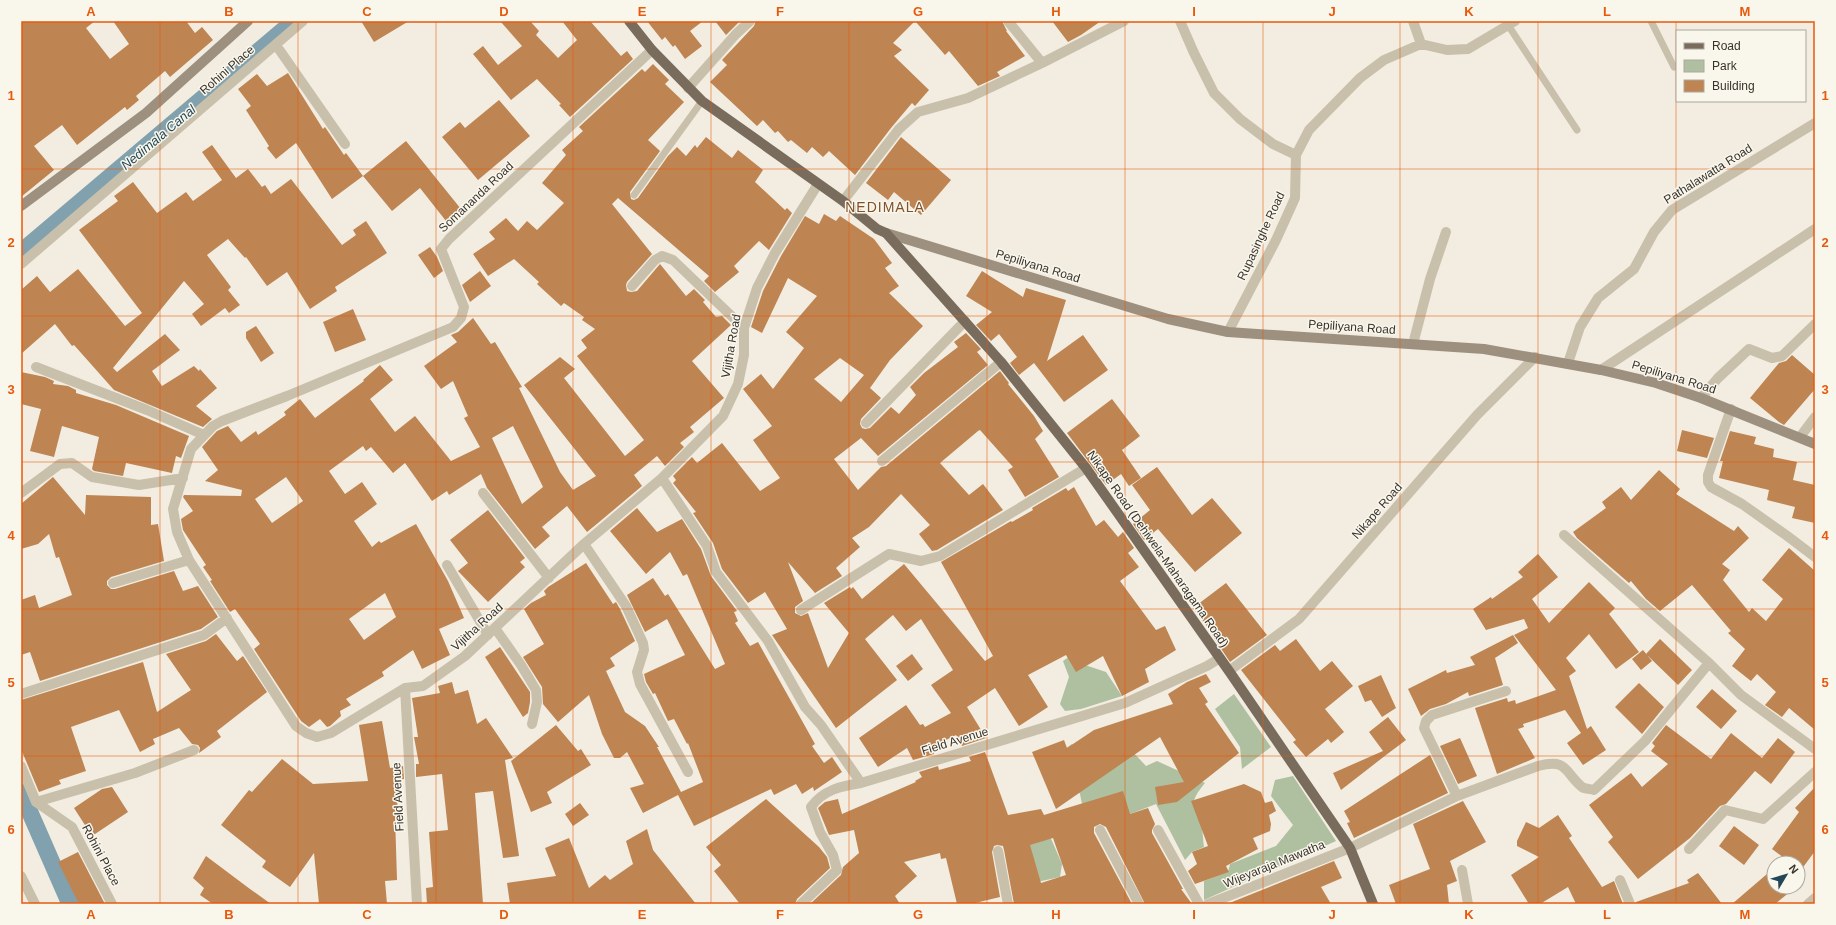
<svg xmlns="http://www.w3.org/2000/svg" width="1836" height="925" font-family="Arial,sans-serif">
<rect width="100%" height="100%" fill="#f2ede0"/>
<path fill="#afc0a0" d="M1073 654 1079 663 1106 672 1122 696 1081 709 1065 711 1060 704 1069 677 1063 661Z
M1234 694 1271 747 1242 769 1240 747 1215 709Z
M1072 744 1084 759 1131 750 1146 766 1157 761 1205 783C1186 806 1196 804 1202 828 1203 834 1203 841 1204 847L1192 852 1185 860 1156 804 1107 823 1084 814 1080 794 1059 753Z
M1293 776 1336 841 1204 900V881L1228 872 1230 864 1276 846 1293 825 1271 796 1275 780Z
M1049 834 1062 864 1060 877 1037 882 1029 842Z"/>
<g fill="none" stroke-linecap="round" stroke-linejoin="round">
<path stroke="#80a1ad" stroke-width="17" d="M21 252 294 21
M21 792 70 904"/>
</g>
<path fill="#be8451" fill-rule="evenodd" d="M21 21H95L86 28 110 59 129 44 113 21H186L195 33 202 27 213 40 170 77 165 71 136 96 139 100 127 110 125 107 77 145 62 125 34 146 54 170 21 197Z
M361 21H409L374 42Z
M500 21H530L539 31 536 35 558 58 577 40 562 21H590L621 56 627 51 633 59 570 117 559 105 561 104 537 79 511 100 473 54 483 46 498 65 522 46Z
M647 21H703L690 31 702 46 685 59 675 45 673 47 665 37 662 40Z
M715 21H740L726 35Z
M756 21H915L893 43 902 50 894 56 929 90 915 106 912 103 891 128 855 175 829 151 823 157 812 147 807 153 791 140 788 142 778 131 775 133 763 120 757 126 710 82 727 65 722 60 754 26Z
M915 21H1002L1007 31H1006L1025 56 997 72 1000 76 978 86 949 51 945 55Z
M1052 21H1101L1081 35 1068 42Z
M653 64 669 80 665 84 684 102 648 140 660 151 630 192 631 199 634 200 638 198 668 156 677 147 686 156 695 145 697 148 706 137 732 158 738 150 763 170 755 182 785 210 787 208 792 213 769 250 759 241 734 266 739 272 715 292 704 281 709 276 618 198 612 204 652 254 627 282 626 285 627 291 631 292 637 291 660 264 686 296 694 289 705 300 703 302 716 317 722 316 731 325 692 361 724 398 690 427 694 432 680 443 684 447 665 466 657 456 634 475 642 486 598 523 587 532 567 506 542 527 550 536 535 549 487 488 481 474 449 495 447 491 432 501 405 463 393 473 371 447 366 451 363 446 329 471 345 494 362 482 377 504 354 521 372 547 379 541 381 543 416 524 448 581 464 618 439 629 450 655 422 669 413 650 382 672 384 676 346 699 351 705 340 711 341 716 330 726 327 727 320 719 309 727 301 721 254 649 260 644 235 609 230 612 210 581 212 580 203 567 206 565 183 530 181 519 193 511 183 497 184 495 241 496 242 490 205 481 218 470 202 447 217 431 228 426 241 442 256 431 258 435 286 415 284 412 300 399 315 418 364 381 363 380 380 365 393 380 370 399 395 432 415 416 451 461 480 447 464 418 468 416 453 381 441 389 424 366 457 342 451 335 458 332 473 318 491 344 495 342 522 387 519 388 560 472 573 490 596 476 524 385 560 357 575 369 564 378 625 456 644 440 577 356 587 348 581 340 595 329 582 320 584 317 564 303 561 306 537 284 539 282 514 259 488 276 473 254 495 239 489 232 506 218 518 231 527 221 537 230 564 203 542 183 566 155 562 150 583 131 579 127 642 69 645 72ZM513 426 543 487 522 504 492 438ZM286 477 303 501 272 523 255 499ZM385 593 396 617 364 640 349 619Z
M288 73 323 129 325 127 344 155 346 153 363 176 332 199 296 143 276 159 267 148 269 146 246 110 251 106 238 89 257 74 267 86Z
M499 100 530 136 478 180 442 137 460 122 465 128Z
M901 137 951 180 921 215 894 192 888 200 866 183Z
M406 141 461 209 446 221 420 188 392 211 363 176Z
M212 145 236 178 248 169 262 187 265 185 271 194 291 179 342 245 356 235 353 230 366 221 387 253 335 287 337 291 310 309 287 272 267 286 246 257 245 258 228 239 207 255 231 287 228 290 240 305 229 313 225 308 201 326 192 314 204 304 184 281 113 368 117 372 165 334 180 350 152 371 162 386 194 366 199 371 200 369 217 388 196 406 212 419 203 427 114 390 74 345 72 346 55 324 21 354V290L37 276 50 292 78 269 125 326 142 313 79 230 118 201 114 196 133 182 157 213 186 192 193 201 222 180 202 152Z
M824 214 836 221 840 216 874 239 892 263 885 268 899 286 889 293 923 326 890 360 870 388 881 398 861 419 860 424 862 428 865 429 870 428 891 407 899 414 916 395 910 387 924 373 958 347 954 342 966 333 981 349 977 352 988 365 878 456 861 438 834 459 858 490 881 467 886 466 1000 371 1009 383 1008 384 1034 416 1043 431 1035 439 1059 477 1025 497 1008 470 1013 467 980 430 978 431 940 463 969 495 983 484 1003 510 937 550 932 551 919 534 930 525 901 494 869 527 852 538 860 547 836 568 842 576 815 593 788 562 803 601 795 607V613L801 616 808 613 828 668 849 633 824 603 850 587 851 589 853 587 862 599 904 564 985 661 993 656 941 562 1011 521 1012 522 1033 510 1032 508 1066 488 1068 491 1074 487 1096 526 1104 520 1118 537 1123 532 1134 548 1128 553 1139 567 1120 581 1156 630 1165 626 1176 650 1145 669 1149 682 1122 696 1103 656 1076 672 1066 655 1028 675 1048 707 1019 726 995 688 967 707 986 738 962 746 956 735 932 747 934 754 913 760 907 748 878 767 859 738 906 705 920 725 923 724 925 727 951 713 931 685 953 670 921 619 906 631 893 615 865 639 897 680 836 728 772 635 787 629 765 592 748 603 722 569 713 543 693 513 696 512 673 483 676 480 673 476 692 457 697 463 722 443 760 491 780 478 753 440 772 426 743 389 761 374 773 389 804 348 786 332 817 296 788 278 762 333 751 327 763 291 781 256 805 216 819 224ZM840 358 864 375 841 402 814 379Z
M430 247 437 257 443 271 434 278 418 255Z
M480 271 491 286 470 302 462 285Z
M982 271 1023 297 1026 288 1066 300 1047 361 1083 335 1108 370 1064 402 1034 363 1019 375 1010 363 1017 357 999 334 991 341 976 325 992 312 966 296Z
M353 309 366 340 335 352 323 322Z
M256 326 274 353 261 362 246 338V332Z
M1792 355 1815 375V389L1784 425 1779 422 1750 398 1779 363 1786 361Z
M21 372 45 377 54 381 53 384 68 386 76 390V393L116 405 189 436 181 458 176 456 172 473 126 463 123 476 94 471 92 469 99 437 62 426 54 457 30 451 41 409 21 404Z
M1112 399 1140 436 1122 450 1141 478 1129 486 1121 474 1106 485 1067 433Z
M1682 430 1714 438 1707 458 1677 451Z
M1730 431 1756 437 1754 444 1774 449 1773 457 1797 462 1793 480 1815 485V523L1792 518 1795 507 1767 500 1769 490 1719 478 1723 461H1720Z
M1157 467 1192 515 1212 498 1242 533 1195 572 1158 529 1144 540 1133 524 1150 510 1132 485Z
M1659 470 1680 489 1676 494 1734 531 1738 526 1749 538 1722 564 1730 570 1723 580 1749 612 1752 608 1766 621 1783 599 1762 580 1789 548 1815 571V730L1789 708 1782 717 1765 705 1776 692 1757 674 1751 681 1732 666 1745 649 1728 633 1731 631 1692 585 1660 611 1646 599 1631 581 1629 583 1577 538 1573 532 1606 508 1602 502 1621 487 1631 500Z
M53 477 85 515 86 495 151 497V525L158 524 164 561 111 577 107 581V585L111 589H115L174 571 183 591 198 586 218 617 201 629 40 681 30 652 21 655V600L35 595 39 608 72 595 59 557 56 558 49 534 38 544 21 549V504Z
M637 508 657 532 682 519 701 549 711 576 737 611 734 612 738 621 735 623 750 646 758 642 815 744 812 746 824 763 832 757 842 772 814 791 813 787 802 794 796 784 774 795 771 789 694 826 678 795 643 813 630 788 644 784 627 752 620 758H614L602 734 589 695 558 722 543 704 542 687 523 657 544 644 524 609 531 603 546 595 544 591 548 587 586 563 613 604 616 602 620 609 635 641 610 658 615 666 606 671 625 712 645 726 659 747H657L681 792 703 782 688 743 687 744 674 719 668 721 655 693 653 694 646 682 644 674 685 655 667 619 645 632 627 595 653 578 665 596 668 594 715 669 725 664 687 574 683 576 670 552 646 574 610 531Z
M488 510 525 558 520 562 525 567 488 602 458 571 468 563 450 540Z
M1538 554 1558 577 1532 599 1549 623 1589 582 1615 608 1609 614 1639 652 1616 669 1589 634 1566 658 1576 671 1569 676 1587 729 1591 726 1606 750 1583 765 1567 743 1581 733 1565 710 1523 724 1524 727 1518 729 1535 758 1497 774 1475 708 1507 698 1508 702 1515 700 1516 704 1556 690 1514 635 1528 628 1524 619 1486 630 1473 609 1491 597 1492 599 1523 577 1518 572Z
M1226 583 1267 635 1230 662 1212 635 1213 634 1193 608Z
M216 634 237 661 243 656 267 692 217 731 221 737 199 753 200 748 198 745 192 744 179 728 153 739 155 744 140 752 119 710 71 727 86 771 59 780 61 784 39 792 21 749V700L143 662 157 712 191 690 166 654 206 641Z
M1513 635 1518 643 1495 658 1503 685 1469 696 1468 692 1446 704 1430 709 1421 716 1408 689 1446 670 1447 673 1475 665 1470 657Z
M1296 639 1320 671 1332 661 1353 686 1325 709 1344 732 1331 743 1328 739 1306 757 1293 742 1296 740 1241 670 1275 645 1280 651Z
M1660 639 1692 670 1678 685 1646 654Z
M500 647 530 692V702L528 713 523 717 485 657Z
M1643 650 1652 661 1641 670 1632 659Z
M912 654 923 669 908 681 896 666Z
M1206 674 1211 682 1199 688 1208 702 1205 704 1239 753 1177 802 1158 805 1155 787 1184 782 1160 737 1056 809 1032 752 1064 740 1067 748 1094 730 1173 704 1168 694 1187 682Z
M1381 675 1396 708 1382 717 1371 700 1365 702 1358 686Z
M452 682 455 694 468 690 477 724 486 718 513 758 505 760 519 856 503 858 493 791 475 793 483 904H427L426 888 433 887 429 832 448 830 442 774 416 777V764H419L414 737H418L412 698 440 693 438 686Z
M1639 683 1664 707 1642 734 1615 707Z
M1712 689 1737 711 1721 729 1696 707Z
M1388 717 1406 740 1386 755 1369 732Z
M382 721 390 768 403 766 404 779 396 780 398 816H395L397 880 385 881 387 904H319L314 853 290 887 262 867 266 861 221 825 249 790 252 792 282 759 313 784 368 781 359 725Z
M556 725 578 751 581 749 591 765 547 792 552 803 531 812 511 761Z
M1666 725 1711 759 1731 733 1762 758 1778 738 1795 752 1771 784 1755 771 1726 804 1720 806 1690 838 1638 879 1608 842 1613 837 1589 805 1631 773 1642 787 1668 764 1651 751 1655 746 1652 743Z
M1460 738 1477 776 1458 784 1440 746Z
M1383 751 1386 755 1341 790 1333 773Z
M985 752 1008 815 1041 809 1044 815 1123 791 1130 814 1148 808 1155 824 1152 830V833L1183 889H1181L1192 904H1145L1106 827 1100 824 1094 827V833L1132 904H1014L1004 850 1003 846 997 845 994 846 992 852 1000 897 971 904H957L946 858 941 859 940 853 904 862 917 876 895 896 900 904H810L841 875 843 867 859 853 854 830 829 835 818 808 825 802 838 799 842 814 916 782 915 781 922 777 919 772 938 766 939 770 971 761 969 757ZM1053 838 1066 875 1041 883 1030 845Z
M1430 755 1448 793 1354 838 1347 823 1350 822 1344 811Z
M1244 784 1261 792 1265 803 1272 801 1276 811 1269 815 1271 824 1270 831 1253 838 1258 849 1226 866 1229 872 1195 884 1188 871 1197 864 1192 852 1208 846 1191 801Z
M112 787 128 812 92 836 74 808 102 789Z
M1815 787V851L1801 870 1798 868V863H1791L1772 849 1799 812 1795 808Z
M766 799 819 847 827 857 830 868 797 899 795 904H740L714 871 721 865 706 847Z
M1463 801 1486 842 1450 861 1457 881 1447 885 1449 904H1396L1389 885 1430 869 1413 824Z
M580 803 589 815 573 826 565 814Z
M1558 815 1572 836 1569 838 1602 887 1614 881 1623 904H1576L1568 887 1540 904H1529L1511 875 1539 857 1517 846V841L1526 822 1539 828Z
M1734 826 1759 845 1744 865 1719 846Z
M647 829 653 850 696 904H510L507 883 556 876 545 848 569 838 589 888 605 875 610 880 633 864 626 841Z
M78 852 105 904H79L58 862Z
M206 856 250 889 271 904H213L200 895 204 888 193 878Z
M1334 861 1342 878 1321 887 1331 904H1227Z
M1774 868V887H1796L1775 904H1732Z
M1698 873 1722 904H1636V902L1689 883 1687 880Z"/>
<g fill="none" stroke-linecap="round" stroke-linejoin="round">
<path stroke="#c9c0ac" stroke-width="7" d="M1651 21 1674 67
M1508 25 1577 130
M634 195 702 101"/>
<path stroke="#c9c0ac" stroke-width="10" d="M1008 21 1042 63
M1180 21 1194 53 1214 93 1240 119 1273 144 1296 155
M1413 21 1421 44
M276 45 345 144
M652 50 449 239 441 249 464 307 461 318 453 327 287 396 222 421 213 426 191 449 173 509 177 532 189 560 296 726 306 733 317 737 331 733 405 688 423 686 465 656 584 544 662 478 723 416 738 384 744 355V328L757 288 775 253 818 184
M688 88 736 34 750 21
M843 201 899 129 918 112 968 98 1042 63 1124 21
M21 264 303 21
M632 286 655 260 662 256 673 260 744 328
M1228 332 1276 240 1295 198 1296 155 1309 130 1360 78 1384 60 1421 44 1447 50 1468 49 1515 21
M1413 344 1430 279 1446 232
M1568 363 1580 327 1598 298 1634 269 1654 232 1672 210 1815 123
M36 367 147 410 204 435
M1601 370 1815 229
M1701 398 1718 378 1749 349 1772 358 1782 356 1815 324
M1731 409 1708 475V482L1711 487 1742 504 1786 535 1815 557
M866 423 965 321
M1800 437 1815 417
M882 461 1001 362
M662 478 707 546 716 572 768 641 805 707 821 725 861 783
M21 493 60 464 72 463 92 477 139 485 183 478
M483 493 549 578
M1564 535 1709 663 1741 695 1815 749
M584 544 626 606 643 643 644 650 637 672 640 684 688 772
M447 565 488 635
M113 583 189 560
M801 610 889 554 921 561 940 556 1086 468
M495 628 521 665 536 690 537 702 532 724
M1229 671 1299 619 1477 415 1535 357
M405 688 417 904
M21 694 204 635 227 618
M21 766 36 802 72 827 112 904
M1457 796 1424 728 1426 721 1432 715 1506 691
M36 802 135 773 194 750
M1100 830 1139 904
M1158 830 1199 904
M1689 849 1725 810 1763 819 1815 772
M998 851 1008 904
M1462 870 1468 904
M21 876 35 904
M1620 880 1630 904
M801 904 837 870 833 855 820 832 811 807C823 790 841 786 861 783L1125 703 1207 666 1220 658
M1208 904 1350 848 1457 796 1538 766C1568 758 1564 772 1582 787 1585 789 1591 789 1594 790L1645 741 1709 663
M1808 904 1815 898"/>
<path stroke="#9d907e" stroke-width="10" d="M21 206 146 113 248 21
M886 233 1168 319 1228 332 1484 349 1601 370 1656 383 1701 398 1815 444"/>
<path stroke="#796c5d" stroke-width="10" d="M629 21 652 50 702 101 843 201 877 229 886 233 1001 362 1086 468 1229 671 1350 848 1373 904"/>
</g>
<path fill="none" stroke="#e8590c" stroke-width="1" stroke-opacity="0.55" d="M160 21V904M298 21V904M436 21V904M573 21V904M711 21V904M849 21V904M987 21V904M1125 21V904M1263 21V904M1400 21V904M1538 21V904M1676 21V904M21 169H1815M21 316H1815M21 462H1815M21 609H1815M21 756H1815"/>
<g text-anchor="middle" stroke-width="3" stroke-linejoin="round" paint-order="stroke">
<g font-size="12" fill="#38322b" stroke="#f9f6ec">
<text transform="translate(227 70) rotate(-41)" y="4">Rohini Place</text>
<text transform="translate(1708 174) rotate(-32)" y="4">Pathalawatta Road</text>
<text transform="translate(476 197) rotate(-43)" y="4">Somananda Road</text>
<text transform="translate(1261 236) rotate(-65)" y="4">Rupasinghe Road</text>
<text transform="translate(1038 266) rotate(17)" y="4">Pepiliyana Road</text>
<text transform="translate(1352 327) rotate(4)" y="4">Pepiliyana Road</text>
<text transform="translate(731 346) rotate(-80)" y="4">Vijitha Road</text>
<text transform="translate(1674 377) rotate(17)" y="4">Pepiliyana Road</text>
<text transform="translate(1377 511) rotate(-49)" y="4">Nikape Road</text>
<text transform="translate(1158 549) rotate(55)" y="4">Nikape Road (Dehiwela-Maharagama Road)</text>
<text transform="translate(477 627) rotate(-42)" y="4">Vijitha Road</text>
<text transform="translate(955 741) rotate(-17)" y="4">Field Avenue</text>
<text transform="translate(398 797) rotate(-93)" y="4">Field Avenue</text>
<text transform="translate(101 855) rotate(62)" y="4">Rohini Place</text>
<text transform="translate(1274 864) rotate(-22)" y="4">Wijeyaraja Mawatha</text>
</g>
<g font-size="13" font-style="italic" fill="#224857" stroke="#f9f6ec">
<text transform="translate(158 137) rotate(-40)" y="5">Nedimala Canal</text>
</g>
<g font-size="14" letter-spacing="1" fill="#825129" stroke="#f9f6ec">
<text x="885" y="212">NEDIMALA</text>
</g>
</g>
<rect width="1836" height="925" fill="none" stroke="#f9f6ec" stroke-width="44"/>
<rect x="1676" y="30" width="130" height="72" fill="#f9f6ec" stroke="#aca89f"/>
<rect x="1684" y="43" width="20" height="6" fill="#796c5d" stroke="#aca89f"/>
<text x="1712" y="50" font-size="12" fill="#38322b">Road</text>
<rect x="1684" y="60" width="20" height="12" fill="#afc0a0" stroke="#aca89f"/>
<text x="1712" y="70" font-size="12" fill="#38322b">Park</text>
<rect x="1684" y="80" width="20" height="12" fill="#be8451" stroke="#aca89f"/>
<text x="1712" y="90" font-size="12" fill="#38322b">Building</text>
<g transform="translate(1786 875) rotate(52)"><circle r="19" fill="#f9f6ec" stroke="#aca89f"/>
<path d="M0-3L7 15L0 10L-7 15Z" fill="#224857"/>
<text y="-6" font-size="11" font-weight="bold" text-anchor="middle" fill="#38322b">N</text>
</g>
<rect x="22" y="22" width="1792" height="881" fill="none" stroke="#e8590c" stroke-width="1.5"/>
<g font-size="13" text-anchor="middle" font-weight="bold" fill="#e8590c">
<text x="91" y="16">A</text>
<text x="229" y="16">B</text>
<text x="367" y="16">C</text>
<text x="504" y="16">D</text>
<text x="642" y="16">E</text>
<text x="780" y="16">F</text>
<text x="918" y="16">G</text>
<text x="1056" y="16">H</text>
<text x="1194" y="16">I</text>
<text x="1332" y="16">J</text>
<text x="1469" y="16">K</text>
<text x="1607" y="16">L</text>
<text x="1745" y="16">M</text>
<text x="11" y="100">1</text>
<text x="1825" y="100">1</text>
<text x="11" y="247">2</text>
<text x="1825" y="247">2</text>
<text x="11" y="394">3</text>
<text x="1825" y="394">3</text>
<text x="11" y="540">4</text>
<text x="1825" y="540">4</text>
<text x="11" y="687">5</text>
<text x="1825" y="687">5</text>
<text x="11" y="834">6</text>
<text x="1825" y="834">6</text>
<text x="91" y="919">A</text>
<text x="229" y="919">B</text>
<text x="367" y="919">C</text>
<text x="504" y="919">D</text>
<text x="642" y="919">E</text>
<text x="780" y="919">F</text>
<text x="918" y="919">G</text>
<text x="1056" y="919">H</text>
<text x="1194" y="919">I</text>
<text x="1332" y="919">J</text>
<text x="1469" y="919">K</text>
<text x="1607" y="919">L</text>
<text x="1745" y="919">M</text>
</g>
</svg>
